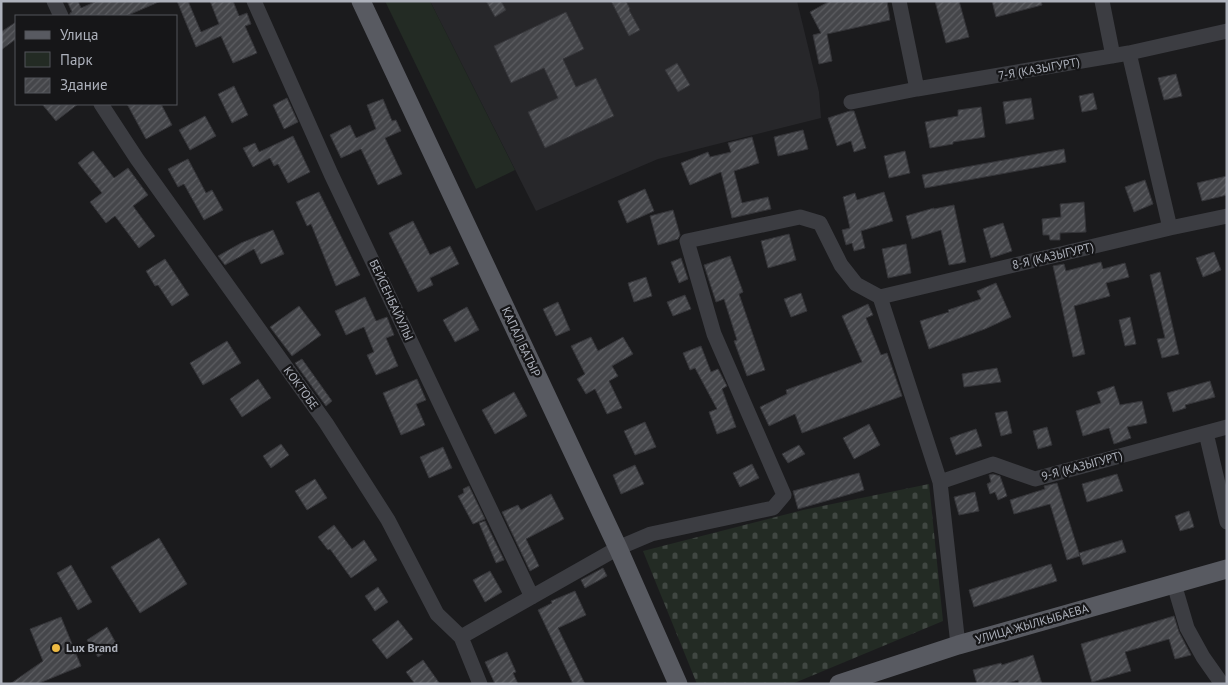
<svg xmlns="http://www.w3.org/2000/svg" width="1228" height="685" font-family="'PT Sans',sans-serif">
<defs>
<pattern id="cemetery-stones" width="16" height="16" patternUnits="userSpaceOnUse" patternTransform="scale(1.25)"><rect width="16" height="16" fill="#232b24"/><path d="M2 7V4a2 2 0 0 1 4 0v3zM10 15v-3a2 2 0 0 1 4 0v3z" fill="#404742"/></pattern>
<pattern id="building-hatch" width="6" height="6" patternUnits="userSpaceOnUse" patternTransform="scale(1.25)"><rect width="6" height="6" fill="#45464a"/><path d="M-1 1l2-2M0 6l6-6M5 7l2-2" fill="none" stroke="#5d5e62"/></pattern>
</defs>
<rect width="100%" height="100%" fill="#1b1b1d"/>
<path fill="#27272a" d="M430 1H797L819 92 821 118 658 159 536 211Z"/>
<path fill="url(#cemetery-stones)" d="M929 484 943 621 792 684H697L643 551 803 510Z"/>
<path fill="#232b24" d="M385 1H430L515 170 476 189Z"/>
<path fill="url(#building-hatch)" stroke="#353539" d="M67 1H78L81 8 97 1H161L126 16H70V13L72 12Z
M177 1H188L201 32 219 24 210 1H233L239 16 247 13 251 24 245 26 257 53 233 63 221 36 196 47Z
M486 1H501L506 10 495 17Z
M611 1H626L630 9 629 10 640 30 629 36Z
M830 1H887L890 20 827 34 832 61 819 64 813 35 821 33 810 12Z
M935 1H959L969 37 946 43Z
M992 1H1041L1042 5 996 17Z
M566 12 584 49 563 59 576 87 596 78 614 116 545 148 528 112 558 98 544 68 511 83 494 46Z
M16 22V39L1 50V32Z
M677 63 690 85 678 92 665 70Z
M1176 74 1182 96 1164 100 1158 78Z
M234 86 248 115 232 123 218 94Z
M1093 93 1097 109 1082 112 1079 96Z
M287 98 298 122 284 129 273 105Z
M1031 98 1034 119 1006 124 1003 102Z
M383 99 392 121 396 120 401 131 385 138 402 174 378 185 361 149 341 158 330 135 350 125 356 138 376 129 367 105Z
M42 104H78L56 121Z
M127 104H161L172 125 146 139Z
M981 107 985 137 953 142V144L930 148 925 122 958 116V110Z
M850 111H854L866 148 854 152 851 141 837 146 828 118Z
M205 116 216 136 190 150 179 130Z
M803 130 808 149 778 156 774 137Z
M293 136 310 172 288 183 278 164 274 166 270 158 253 167 243 148 255 143 259 152Z
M752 137 759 163 734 171 742 203 768 197 771 209 732 218 721 172 690 185 681 163 708 152 710 157 731 152 728 143Z
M1064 149 1066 162 925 188 922 175Z
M93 151 114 178 128 168 148 195 133 206 155 236 139 248 115 216 106 223 90 202 102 193 78 163Z
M905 151 910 173 889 178 884 156Z
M188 159 206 193 212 190 223 210 204 220 184 184 178 187 168 169Z
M1227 176V195L1202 201 1197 183Z
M1145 180 1153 204 1134 212 1125 187Z
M645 189 654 211 627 223 618 201Z
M319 192 360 275 336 286 311 224 307 226 296 202Z
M884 192 893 221 861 231 865 248 854 251 852 243 846 245 842 230 850 228 843 197 855 193 857 200Z
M1084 202 1086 232 1060 233V240H1050L1049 235H1043L1042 219 1061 217 1060 204Z
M954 205 966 262 949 265 941 230 912 239 906 216 934 208V209Z
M673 210 680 235 678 239 658 245 650 216Z
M413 221 430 255 450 246 459 264 430 278 433 285 418 292 389 233Z
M1003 223 1012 251 991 258 983 229Z
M273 230 284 254 261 264 254 249 225 265 218 256 241 243Z
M789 234 796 260 768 268 761 241Z
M906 244 911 273 888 278 882 249Z
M1214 252 1221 270 1203 277 1196 258Z
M730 256 743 292 739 294 765 370 747 376 734 341 737 340 724 299 716 302 704 265Z
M681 258 688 279 679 283 671 262Z
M165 259 189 295 172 306 158 285 155 286 146 271Z
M1101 262 1103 269 1125 263 1129 277 1106 283 1110 296 1074 306 1085 354 1073 357 1053 266 1064 264 1066 271Z
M1160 272 1179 354 1162 358 1157 339 1165 338 1150 275Z
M646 277 652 296 634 302 628 283Z
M996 283 1011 317 985 329 929 349 920 321 949 312 948 310 981 299 977 291Z
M801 293 807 311 791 317 784 299Z
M685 295 691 309 673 316 667 302Z
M365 297 376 321 387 317 394 335 386 338 398 366 376 375 367 355 374 352 364 327 346 335 335 311Z
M558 302 570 330 556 336 543 309Z
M868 304 873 315 866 318 881 355 887 353 902 396 802 433 795 414 769 426 760 407 787 394 786 390 862 362 842 316Z
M299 306 321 335 292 356 270 327Z
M467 307 479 330 455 342 443 320Z
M1130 317 1136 344 1125 346 1119 320Z
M591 337 598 351 623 337 633 354 612 366 618 376 609 381 622 408 607 414 595 389 586 394 577 379 585 374 571 346Z
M227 341 241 363 203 385 190 363Z
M701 346 711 372 718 369 727 386 722 389 736 427 717 434 709 412 717 409 695 368 690 370 683 353Z
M302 359 332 401 326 406 295 363Z
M997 368 1001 382 964 387 962 374Z
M258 379 271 398 242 417 230 399Z
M417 379 426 400 416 404 425 425 401 435 383 393Z
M1210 381 1215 397 1185 405 1186 408 1173 412 1167 393Z
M1114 386 1120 405 1142 401 1147 423 1127 427 1131 438 1114 444 1109 428 1083 436 1076 411 1101 403 1097 392Z
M514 392 527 416 495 434 482 410Z
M1007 411 1012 433 1001 436 995 413Z
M645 422 656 447 635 455 624 431Z
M869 424 880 445 854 459 843 438Z
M1047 427 1052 445 1038 449 1033 431Z
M976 429 982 446 956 455 950 438Z
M281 444 289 455 271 468 263 456Z
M799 445 805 454 788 463 782 454Z
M443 447 452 468 429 478 420 457Z
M752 464 759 478 740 487 733 473Z
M635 465 644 484 621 494 613 475Z
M859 473 864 490 798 509 793 491Z
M993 474 1000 476 1007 496 998 500 995 492 990 494 987 484 991 482 989 475Z
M1117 474 1123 491 1087 502 1082 484Z
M315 479 327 498 307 510 295 491Z
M1057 483 1080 556 1067 560 1050 504 1014 514 1010 500 1045 489 1044 486Z
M469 486 485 519 473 524 458 496 464 493 463 489Z
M975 492 979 511 959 515 954 497Z
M551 494 564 519 526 539 539 566 530 571 502 512 518 505 521 510Z
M1189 511 1194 527 1180 531 1175 516Z
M485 521 504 560 496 563 479 523Z
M334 525 352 549 364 540 377 560 351 578 330 549 328 550 318 537Z
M159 538 187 584 140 613 111 567Z
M1122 540 1126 552 1083 565 1079 553Z
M1051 564 1057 581 974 607 969 590Z
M71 565 92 602 78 610 57 573Z
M603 568 607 576 585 588 581 580Z
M490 571 502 592 485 602 473 580Z
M378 587 388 602 375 611 365 596Z
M575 591 586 615 558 628 585 684H573L538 610 552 603 551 601Z
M1174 616 1179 632 1191 655 1175 659 1169 639 1125 652 1131 671 1092 682 1081 644Z
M61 617 81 666 37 684H10L43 661 30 629Z
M398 620 413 639 387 659 372 640Z
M107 627 117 645 98 657 87 640Z
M507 652 516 672 513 673 518 684H495L485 662Z
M1033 655 1042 684H1019L1018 680 1005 684H977L973 670 1001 663 1002 665Z
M423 660 440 684H415L406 672Z"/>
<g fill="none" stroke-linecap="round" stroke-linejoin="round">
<path stroke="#3c3d42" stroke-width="15" d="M54 1 61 16
M254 1 331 174 532 597
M899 1 917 89
M1102 1 1113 56
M1129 53 1170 228
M851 102 917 89 1129 53 1227 31
M101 104 137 159 326 423 388 520 437 614 461 637 480 684
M880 297 1170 228 1227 216
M1206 433 1227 522
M940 482 993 464 1035 479 1227 427
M1174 584 1187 628 1203 657 1222 684
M461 637 618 548 651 534 773 508 784 495 714 334 687 241 800 217 820 223 841 265 856 284 880 297 940 482 958 645"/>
<path stroke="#585a61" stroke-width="19" d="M361 1 618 548 678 684
M839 684 958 645 1227 569"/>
</g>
<circle fill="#edba43" stroke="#161618" stroke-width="2" cx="56" cy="648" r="5"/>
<g text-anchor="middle" stroke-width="4.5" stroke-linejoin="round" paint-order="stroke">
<g font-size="12" fill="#aeb2bc" stroke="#161618">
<text transform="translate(1039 69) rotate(-10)" y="4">7-Я (КАЗЫГУРТ)</text>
<text transform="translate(1053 256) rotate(-13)" y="4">8-Я (КАЗЫГУРТ)</text>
<text transform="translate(391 300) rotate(65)" y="4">БЕЙСЕНБАЙУЛЫ</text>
<text transform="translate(521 342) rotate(65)" y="4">КАПАЛ БАТЫР</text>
<text transform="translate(301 388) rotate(54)" y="4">КОКТОБЕ</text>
<text transform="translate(1082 466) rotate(-15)" y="4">9-Я (КАЗЫГУРТ)</text>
<text transform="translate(1032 624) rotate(-16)" y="4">УЛИЦА ЖЫЛКЫБАЕВА</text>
</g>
<g font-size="12" font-weight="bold" fill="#aeb2bc" stroke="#161618" text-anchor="start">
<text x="66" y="652">Lux Brand</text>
</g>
</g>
<rect width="1228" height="685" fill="none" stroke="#aeb2bc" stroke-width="5"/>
<rect x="15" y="15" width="162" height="90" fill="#161618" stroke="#53545a"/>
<rect x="25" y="31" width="25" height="8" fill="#585a61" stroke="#53545a"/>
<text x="60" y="40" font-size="15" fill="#aeb2bc">Улица</text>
<rect x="25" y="52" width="25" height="15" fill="#232b24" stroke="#53545a"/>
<text x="60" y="65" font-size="15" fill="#aeb2bc">Парк</text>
<rect x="25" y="78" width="25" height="15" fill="url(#building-hatch)" stroke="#53545a"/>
<text x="60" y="90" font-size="15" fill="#aeb2bc">Здание</text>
</svg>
